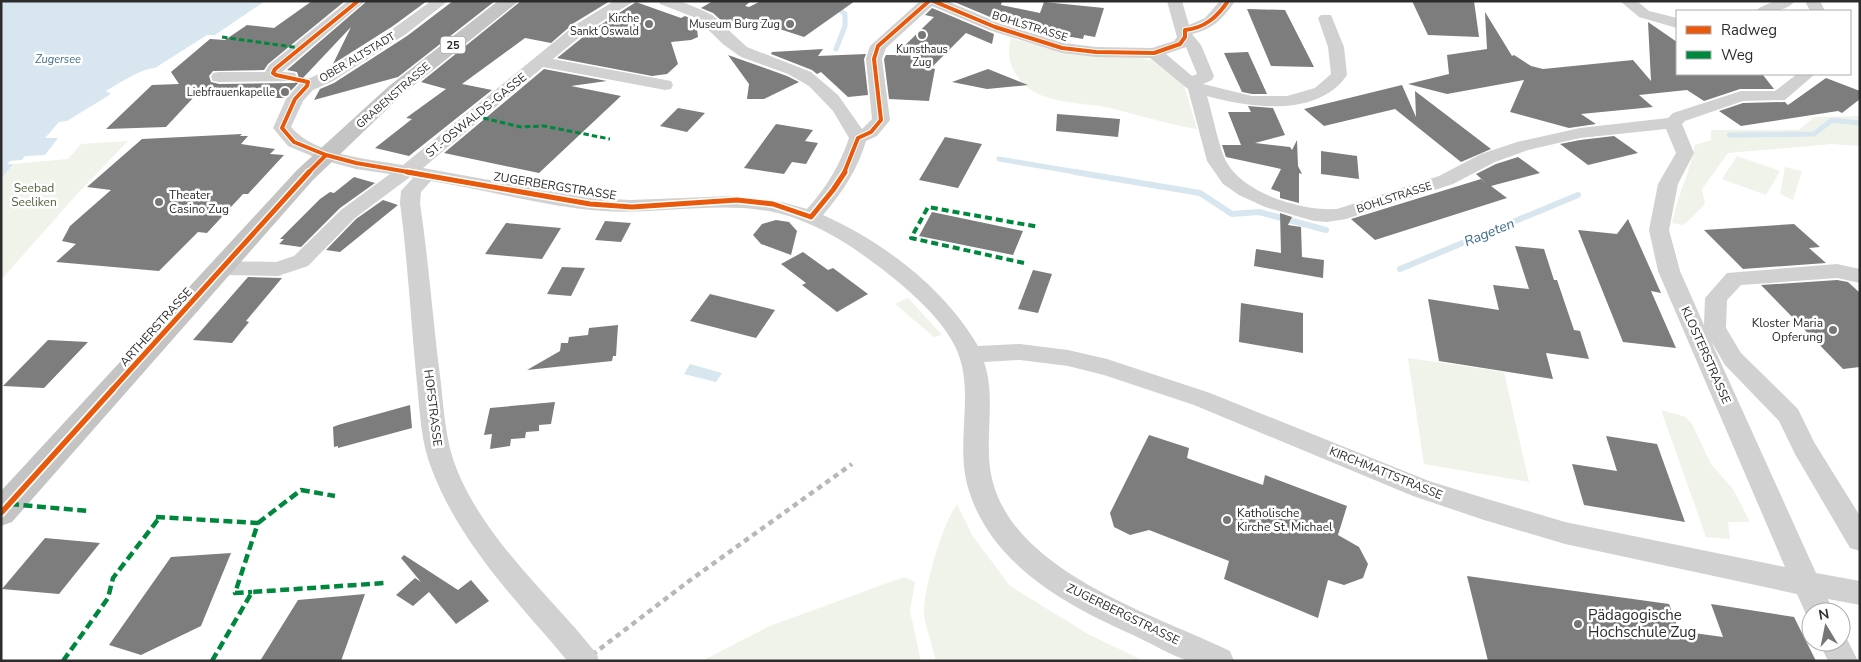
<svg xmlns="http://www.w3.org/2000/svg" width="1861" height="662" font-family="'Nunito Sans',sans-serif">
<rect width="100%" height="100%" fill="#fff"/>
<path fill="#eff3ea" d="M1011 38 1054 50 1140 58 1153 61 1184 85 1197 129C1167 124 1139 115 1110 108 1077 101 1032 106 1014 71 1008 60 1008 50 1011 38Z
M1860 116V146L1832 144 1728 153 1702 189 1705 204 1686 223 1682 225 1672 223C1677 196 1690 172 1695 145L1711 140V130H1799L1814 117Z
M128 141 78 193 1 280V179L13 164 68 159 81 144Z
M1737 156 1780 171 1766 195 1722 179Z
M1785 167 1802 171 1793 200 1780 194Z
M908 298 942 335 934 337 895 304Z
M1408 358 1504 372 1529 482 1424 464Z
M1661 410 1686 417 1692 424 1711 464 1733 489 1750 522H1728L1730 539 1706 537Z
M957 504 972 535 1010 586 1088 634 1144 661H936C933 646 923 622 924 608 926 581 942 526 957 504Z
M904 577 915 582 910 611 921 661H702L770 626Z"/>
<path fill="#d7e6ef" d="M1 1H265L215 35H207L155 68C142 68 118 84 106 91L111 94 67 121 59 122 45 138H58L45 155 25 156 22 160 10 161 7 164H13L1 179Z
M690 364 722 373 716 382 684 374Z"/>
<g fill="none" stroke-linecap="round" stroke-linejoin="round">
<path stroke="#d7e6ef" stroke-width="5" d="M834 6 845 14V26L836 49
M1729 135 1814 134 1832 120 1860 123
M999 159 1082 173"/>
<path stroke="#d7e6ef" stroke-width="6" d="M1075 172 1200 193 1232 214 1259 212 1326 230
M1400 269 1578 195"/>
</g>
<path fill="#7d7d7d" d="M312 1H345L268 64 264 70 213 71 209 76 211 82 219 84 295 83 299 78 297 72 287 70 367 1H427L393 26 333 64 351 27 284 98H193L166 127 106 129 152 85 179 84 171 72 210 39 225 40 247 25 274 28Z
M453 1H495L398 77 314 100 320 89 334 83 407 36Z
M521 1H610L574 23 551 43 525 38 462 84 492 90 409 156 375 148 412 119 406 118 446 89 421 82Z
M713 1H751L745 6 749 7 761 1H855L804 37 746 18 738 27 731 19 726 22H723L713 13 701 8Z
M952 1H1002L1001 5 1040 13 1044 2 1104 8 1095 37 1084 35 1083 39 1020 28 1002 22Z
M1412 1H1474L1479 37 1428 35Z
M636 2 681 18 685 16 696 21 698 37 691 40 671 42 678 64 667 74 652 76 557 58 588 33Z
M932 8 994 34 992 44 966 33 931 68 935 69 929 101 889 99 884 59 886 55H895L934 17 925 15Z
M1247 9 1285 10 1314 67 1271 66Z
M1485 12 1512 56 1514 55 1531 66 1543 69 1633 60 1651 81 1648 22 1677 42V74L1763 75 1774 89H1740L1704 101 1687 90 1639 95 1653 107 1581 114 1596 124 1569 128 1510 112 1524 80 1447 94 1408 84 1449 74 1447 55 1487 49Z
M823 49 818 56 866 54 864 59 868 95 848 97 821 72 817 74 812 70 771 54 772 52Z
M1248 52 1267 94H1252L1242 92 1224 53Z
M728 55 787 76 799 82 764 99H747L749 84Z
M544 69 607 81 571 86 621 96 539 173 444 153Z
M988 69 1028 85 987 89 952 82Z
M1826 78 1860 91V99L1842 113 1838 111 1741 126 1719 111 1743 103 1785 102 1788 105Z
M1402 85 1416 117 1415 91 1491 149 1461 162 1395 109 1324 126 1304 109Z
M1248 106 1273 108 1285 135 1255 143 1290 147 1292 150 1297 140 1298 166 1302 174 1299 173V203L1280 198V192L1271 189 1281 169 1226 157 1222 145H1241L1228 112H1251Z
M678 108 705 113 687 132 660 126Z
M1057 114 1120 119 1118 137 1056 131Z
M776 124 813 130 805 141 818 143 806 164 792 162 784 174 744 168Z
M242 134 240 136H248L241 144 275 149 270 154 284 155 248 194H243L207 233 198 232 159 271 56 262 76 244 62 241 70 226 111 190 87 187 142 139Z
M1614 136 1638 153 1588 165 1560 144 1580 140Z
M945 137 982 144 958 188 919 180Z
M1321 151 1357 156 1359 179 1321 174Z
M1518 157 1540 173 1491 186 1507 198 1375 240 1351 219 1481 179 1487 184 1476 174 1496 164Z
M354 177 375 183 340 208 301 247 279 244 284 239H280L320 199 330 192 334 193Z
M383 200 398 205 340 252 326 250 356 219Z
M932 212 1023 231 1013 255 919 236Z
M1280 213 1292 217 1288 225 1301 227 1302 257 1324 260 1323 278 1254 266 1256 249 1281 253Z
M1628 219 1661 293 1651 291 1676 348 1623 342 1578 230 1617 234Z
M776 220 789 222 797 231 791 255 761 244 753 235 762 224Z
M605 221 631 223 621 242 595 240Z
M506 223 561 228 542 259 485 254Z
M1794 224 1820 247 1809 248 1826 263 1743 269 1704 230Z
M1515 246 1544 249 1554 280H1557L1574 330 1580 331 1589 359 1546 353 1553 379 1439 361 1428 299 1499 310 1493 285 1529 289Z
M803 252 828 270 833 268 868 294 837 312 802 285 806 283 781 264Z
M562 267 585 268 571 296 547 294Z
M1033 270 1052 274 1038 313 1018 309Z
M248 277 282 278 246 321 249 322 232 343 193 340Z
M1837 280 1848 282 1860 293V367L1843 369 1761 285Z
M710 294 775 310 756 338 690 321Z
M1241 303 1303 313V353L1239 342Z
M618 325 616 356H613L612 361 527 370 560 351 561 343H568L569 337 588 335 589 328Z
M48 340 88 342 44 388 3 386Z
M555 402 551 424 539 425V431L526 432 525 438 511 439 510 446 490 449 492 434 484 435 490 408Z
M410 405 412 428 338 448V446L334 447 333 427 338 425Z
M1149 435 1189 448 1187 458 1263 485 1265 475 1347 506 1338 535 1359 547 1368 564 1363 578 1344 585 1328 580 1318 618 1224 579 1229 561 1149 530 1130 535 1114 527 1110 513Z
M1606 436 1657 444 1685 522 1584 505 1572 464 1617 471Z
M45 538 100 543 59 594 2 589Z
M231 553 201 626 141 655 109 645 171 557Z
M404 555 458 590 471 580 489 601 456 624 429 592 413 606 396 595 415 578 421 582 401 558Z
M1467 576 1669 604 1679 631 1723 637 1711 604 1794 617 1816 661H1488Z
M365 594 341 661H260L298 600Z"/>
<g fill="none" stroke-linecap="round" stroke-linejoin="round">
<path fill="#d1d1d1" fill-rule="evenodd" d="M348 1H365L282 72 295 73 297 77 295 81 219 82 213 81 211 77 213 73 219 72H265L269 65Z
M431 1H448L406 34 333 81 313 90 303 101 291 127C315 155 368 159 403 165L575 25 614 1H634L587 31 553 59 671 81 673 85 671 89 665 90 543 67 423 168 589 198 631 200 731 196 782 202 807 209C826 188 840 165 849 138L833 111 809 86 788 74 741 57 724 45 696 18 660 4 658 1H680L702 10 712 15 747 47 811 72 838 95 862 129 872 119 866 59 870 46 920 1H947L1001 24 1064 43 1096 47 1152 48 1174 41 1177 37 1167 1H1182L1189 25 1205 18 1220 1H1235C1223 19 1213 29 1192 34L1201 45 1214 76 1212 80 1203 84 1252 96H1287L1315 88 1331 74 1328 47 1318 18 1321 15H1331L1344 47 1347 75C1318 118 1250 108 1207 96 1212 112 1219 149 1227 163 1245 194 1302 211 1337 209L1439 176 1481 154 1517 142 1580 128 1668 118 1673 113 1741 91H1775L1797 74H1815L1785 100 1743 101 1685 121 1682 124 1694 153 1678 184 1669 230 1680 271 1704 325 1705 298 1727 273 1837 264 1860 269V283L1837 278 1741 285 1727 300 1726 328 1741 353 1798 409 1814 442 1860 516V551L1850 548 1795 454 1779 421 1725 365 1711 341 1816 573 1860 581V605L1828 599 1833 612H1811V622L1809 621 1797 594 1565 544 1484 520 1413 496 1194 405 1104 375 1068 366 1020 360 984 362C997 399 983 441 992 479 1014 572 1153 614 1230 651L1234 661C1220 661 1200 662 1186 660 1168 654 1151 643 1133 635 1064 604 988 563 967 484 956 440 974 395 958 353 943 313 884 269 850 246 828 232 803 219 778 213 720 200 661 215 603 211 546 207 488 190 431 181L421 192 420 203C429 263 433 324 441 384 444 413 446 443 457 470 482 531 532 579 575 628L580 637 575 646 565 650 555 646C508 592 458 538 432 470 421 443 420 413 417 384 411 324 408 263 400 203L401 191 413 178 410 177 355 218 308 266 278 276 222 275 215 273 211 268 215 263 222 261 276 262 294 256 341 210 390 174 356 169 319 159 288 146 273 128 286 99 301 82 321 73 394 28ZM932 6 989 30 1062 53 1096 57 1150 58 1188 89 1207 161 1223 184 1239 195 1265 207 1314 221 1327 222 1346 219 1453 184 1495 162 1528 150 1580 138 1666 129 1676 153 1658 184 1649 230 1658 271 1785 567 1565 522 1484 498 1429 481 1210 393 1107 359 1068 350 1020 344 978 346C944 288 885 243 823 215 842 193 858 169 866 141L877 136 890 120 882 59 886 48ZM1186 47 1197 74 1192 76 1166 54Z
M1620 1H1637L1649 11 1677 18V28L1639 17Z
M1774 1H1795C1786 12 1769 12 1756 11L1759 8Z
M1805 1H1820L1825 11H1810Z
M1841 631 1844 633 1858 661H1828L1819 642H1841Z"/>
<path fill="#c4c4c4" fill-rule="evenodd" d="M498 1H519L403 94 313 180 12 522 1 526V491L297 170 389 86Z"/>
<path stroke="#b8b8b8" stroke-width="4.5" stroke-dasharray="5.5 4.5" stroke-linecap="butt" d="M584 661 689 581 852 464"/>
<path stroke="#d1d1d1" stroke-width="27" d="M565 637 585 661"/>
<path stroke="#00873e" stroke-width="3" stroke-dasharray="5.5 3" stroke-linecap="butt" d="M222 37 300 48
M475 116 521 127 544 126 610 139"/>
<path stroke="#00873e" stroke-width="4" stroke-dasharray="7 4" stroke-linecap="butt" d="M1024 263 911 238 928 207 1039 227"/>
<path stroke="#00873e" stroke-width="4.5" stroke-dasharray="9 4.5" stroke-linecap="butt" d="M10 504 88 511
M156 517 258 523 235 593 252 592
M258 523 301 490 335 496
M63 661 108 598 113 578 160 517
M212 661 252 592 385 583"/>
<g stroke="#fff" stroke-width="6">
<path id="cycleway-far2" d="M358 1 275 69 273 73 276 75 308 82 307 86 295 99 282 128 294 142 326 155 356 163 414 173
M933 1 995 27 1062 48 1096 52 1154 53 1180 44 1185 37V30C1205 28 1217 17 1228 1
M308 173 326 155
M844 173 858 138 871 132 881 120 874 59 878 46 929 1"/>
</g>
<g stroke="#fff" stroke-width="8">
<path id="cycleway-far1" d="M407 172 590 204 632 207 737 200 773 204 811 217 833 190 845 172
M112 390 309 172"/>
</g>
<g stroke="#fff" stroke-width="9">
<path id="cycleway" d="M1 513 113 389"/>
</g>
<use href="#cycleway-far2" stroke="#e8590c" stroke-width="4"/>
<use href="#cycleway-far1" stroke="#e8590c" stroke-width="5"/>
<use href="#cycleway" stroke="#e8590c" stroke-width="5.5"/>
</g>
<g fill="#767676" stroke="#fff" stroke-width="2">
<circle cx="649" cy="24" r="5"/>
<circle cx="790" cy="24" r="5"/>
<circle cx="922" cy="35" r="5"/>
<circle cx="285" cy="92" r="5"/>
<circle cx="159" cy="202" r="5"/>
<circle cx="1833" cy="330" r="5"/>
<circle cx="1227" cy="520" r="5"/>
<circle cx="1578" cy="624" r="5"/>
</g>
<g text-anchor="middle" stroke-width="5" stroke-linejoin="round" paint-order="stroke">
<g font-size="11" fill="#2c2c2c" stroke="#fff" text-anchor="end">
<text x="639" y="22">Kirche<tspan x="639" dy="13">Sankt Oswald</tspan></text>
<text x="780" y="28">Museum Burg Zug</text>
<text x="922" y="53" text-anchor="middle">Kunsthaus<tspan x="922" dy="13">Zug</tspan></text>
<text x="275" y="96">Liebfrauenkapelle</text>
</g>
<g font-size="11" fill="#2c2c2c" stroke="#fff">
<text transform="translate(1030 26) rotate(17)" y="4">BOHLSTRASSE</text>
<text transform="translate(357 57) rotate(-31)" y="4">OBER ALTSTADT</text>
<text transform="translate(393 95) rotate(-41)" y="4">GRABENSTRASSE</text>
<text transform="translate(1394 197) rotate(-18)" y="4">BOHLSTRASSE</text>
</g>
<rect fill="#fff" stroke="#6b6b6b" stroke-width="1" x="440.5" y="36.5" width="25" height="17" rx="4"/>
<g font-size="11" font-weight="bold" fill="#2c2c2c">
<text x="453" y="49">25</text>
</g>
<g font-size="11" font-style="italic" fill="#3e6c89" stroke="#fff">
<text x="58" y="63">Zugersee</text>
</g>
<g font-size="12" fill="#2c2c2c" stroke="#fff">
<text transform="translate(476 115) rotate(-39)" y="4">ST.-OSWALDS-GASSE</text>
<text transform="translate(555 186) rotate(9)" y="4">ZUGERBERGSTRASSE</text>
<text transform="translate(156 327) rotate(-48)" y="4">ARTHERSTRASSE</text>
<text transform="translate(1706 355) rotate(66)" y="4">KLOSTERSTRASSE</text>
<text transform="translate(433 408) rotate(83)" y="4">HOFSTRASSE</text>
<text transform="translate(1386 473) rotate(22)" y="4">KIRCHMATTSTRASSE</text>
<text transform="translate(1123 614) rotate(26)" y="4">ZUGERBERGSTRASSE</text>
</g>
<g font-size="12" fill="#4f643c" stroke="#fff">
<text x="34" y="192">Seebad<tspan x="34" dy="14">Seeliken</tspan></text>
</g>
<g font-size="12" fill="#2c2c2c" stroke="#fff" text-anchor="start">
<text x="169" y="199">Theater<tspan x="169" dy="14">Casino Zug</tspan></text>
<text x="1823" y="327" text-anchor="end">Kloster Maria<tspan x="1823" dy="14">Opferung</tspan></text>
<text x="1237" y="517">Katholische<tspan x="1237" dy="14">Kirche St. Michael</tspan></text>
</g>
<g font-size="14" font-style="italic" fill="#3e6c89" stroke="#fff">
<text transform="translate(1489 232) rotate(-22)" y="5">Rageten</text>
</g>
<g font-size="15" fill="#2c2c2c" stroke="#fff" text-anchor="start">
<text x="1588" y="620">Pädagogische<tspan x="1588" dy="17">Hochschule Zug</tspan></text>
</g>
</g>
<rect width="1861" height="662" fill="none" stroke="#2c2c2c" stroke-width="5"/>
<rect x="1676" y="10" width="175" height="65" fill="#ffffff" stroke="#ababab"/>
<rect x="1686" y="26" width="25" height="8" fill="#e8590c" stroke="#ababab"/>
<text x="1721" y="35" font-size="15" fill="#2c2c2c">Radweg</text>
<rect x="1686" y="51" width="25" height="8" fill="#00873e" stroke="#ababab"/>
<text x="1721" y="60" font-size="15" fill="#2c2c2c">Weg</text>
<g transform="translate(1826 627) rotate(350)"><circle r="24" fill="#ffffff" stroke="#ababab"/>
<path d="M0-4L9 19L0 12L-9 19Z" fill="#767676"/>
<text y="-8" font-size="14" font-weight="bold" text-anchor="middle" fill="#2c2c2c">N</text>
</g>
</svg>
